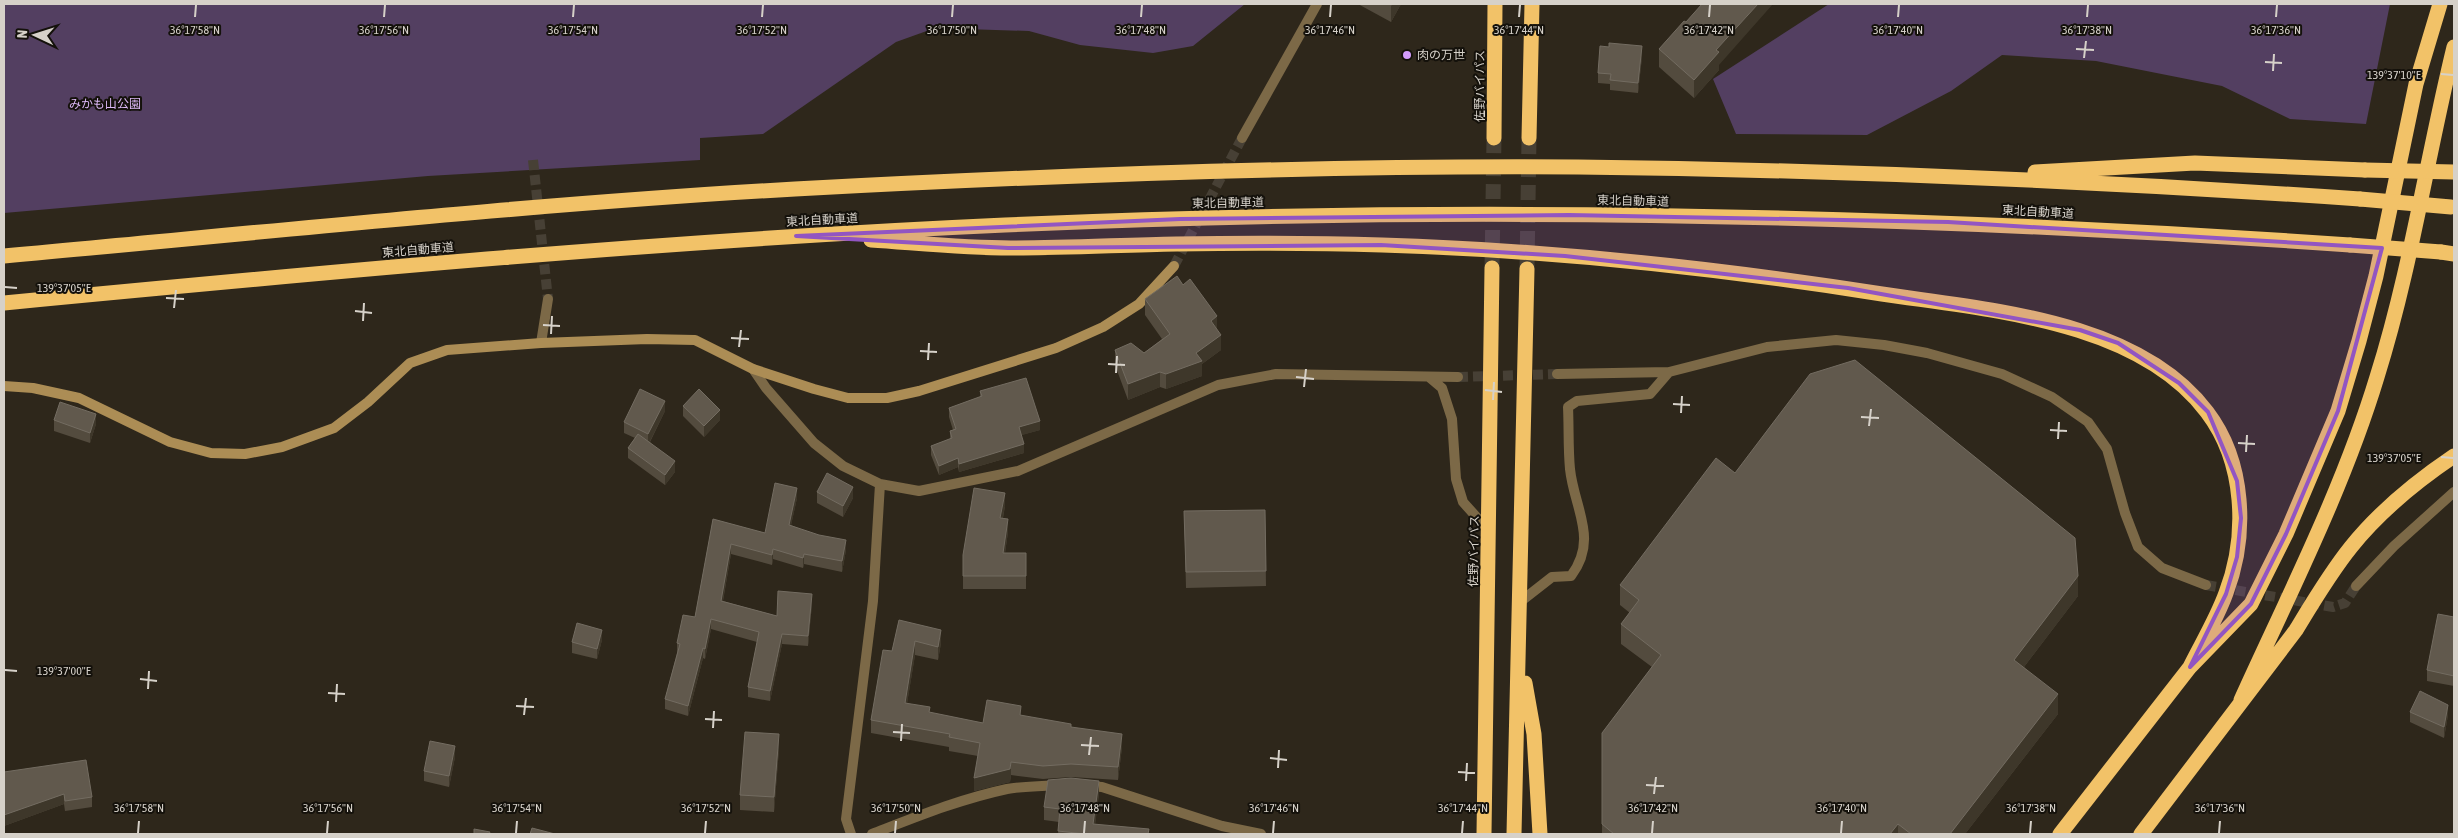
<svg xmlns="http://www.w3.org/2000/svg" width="2458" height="838" font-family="'Asap Condensed','Noto Sans JP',sans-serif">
<rect width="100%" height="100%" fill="#2e271b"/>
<path fill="#533f61" d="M4 4H1245L1193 46 1153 53 1080 45 1029 31 935 28 896 42 763 134 700 138V160L428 176 4 213Z
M1829 4H2390L2366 124 2290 119 2222 86 2096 61 2002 55 1951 91 1867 135 1736 134 1713 79Z"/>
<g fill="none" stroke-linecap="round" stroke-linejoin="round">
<path stroke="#474035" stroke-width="10" stroke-dasharray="10 5" stroke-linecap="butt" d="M533 160 548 299
M1174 266 1242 138
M1458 377 1557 374
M2206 585 2333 607 2345 603 2356 586"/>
<path stroke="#474035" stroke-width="15" stroke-dasharray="15 8" stroke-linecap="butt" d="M1492 268 1494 138
M1527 269 1529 138"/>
<path stroke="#7c6947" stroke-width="10" d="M1242 138 1317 4
M541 343 548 299
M753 369 766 388 814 443 843 466 880 484 919 491 1018 471 1218 385 1276 374 1458 377
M1557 374 1669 372 1767 347 1836 340 1884 345 1927 353 2002 374 2052 397 2088 422 2107 449 2125 513 2138 547 2162 568 2206 585
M1429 377 1442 388 1452 419 1456 479 1463 502 1489 531
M2356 586 2394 546 2454 492
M1520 602 1552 577 1571 576C1599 539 1574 508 1570 469 1568 448 1569 427 1568 407L1577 401 1650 394 1669 372
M1087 786 1102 787 1222 826 1261 834
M851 834 846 819 873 601 880 484
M872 834C916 817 960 799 1007 789 1024 786 1043 786 1060 785"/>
<path stroke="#ac8d55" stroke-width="10" d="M4 386 33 388 79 398 170 442 211 453 245 454 282 447 334 428 368 402 410 363 447 350 541 343 647 339 695 340 753 369 814 389 848 398H887L919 391 1056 348 1103 327 1139 304 1174 266"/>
<path stroke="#f2c268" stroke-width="15" d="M1494 138 1495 4
M1529 138 1532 4
M2035 172 2195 163 2365 170
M871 240C917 243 964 248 1011 248 1066 248 1121 245 1176 244 1244 243 1313 243 1382 245 1549 250 1717 268 1882 294 1988 310 2138 320 2207 412 2245 462 2248 535 2226 593 2217 618 2202 643 2190 667
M2441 252 2454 254
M4 256C267 232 531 204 795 189 1056 175 1317 165 1578 167 1839 170 2099 181 2360 199
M4 303C337 271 670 240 1005 225 1453 205 1903 214 2350 245
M1525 683 1534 734 1540 834
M2241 700C2289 594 2343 489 2377 377 2411 269 2427 157 2454 47
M1484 834 1492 268
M1514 834 1527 269
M2060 834 2190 667 2251 604 2286 534 2338 411 2359 341 2376 276 2416 84 2440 4
M2141 834 2296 630C2313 602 2330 573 2351 547 2379 512 2417 481 2454 456"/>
<path stroke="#f2c268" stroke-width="15" d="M2365 170 2454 172
M2360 199 2451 207
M2350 245 2441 252"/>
</g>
<path fill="#534b3e" d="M1358 4H1401L1391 22Z
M1659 49 1719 65V70L1694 98 1659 67Z
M1642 57 1638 93 1610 90V84L1598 83V73Z
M1145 299 1217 329 1221 350 1202 364V376L1166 389 1160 387 1128 400 1115 365V350L1144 353 1162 339 1145 315Z
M980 391 1040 430 1021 435 1024 453 959 472 958 467 939 475 931 455V446L950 439V431L953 430 949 417V408L980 397Z
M683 406 720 420 704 437 683 416Z
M665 411 650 442 675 472 665 485 628 458V448L635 438 624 433V422Z
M54 420 96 424 90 443 54 431Z
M1735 473 2078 596 2024 667 2058 714 1965 834H1602V733L1652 667 1621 644V624L1630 613 1620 605V585Z
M817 492 853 498 843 517 817 503Z
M797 498 791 525 846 550 842 572 804 564 803 568 773 559 772 565 731 554 723 601 777 616 812 604 808 646 782 644 770 701 748 697V687L757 642 711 629 705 659 703 658 688 716 665 709V699L677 653V643L695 617 713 519 765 533Z
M1005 506 1003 518 1008 532 1005 553H1026V589H963V555Z
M1265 510 1266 586 1186 588 1184 511Z
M2454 617V686L2427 681V670Z
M899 620 941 643 938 660 915 655 907 703 930 713 983 723 1021 716 1071 728 1122 747 1118 780 1071 777 1043 779 1011 775 1010 782 974 791 978 756 949 751V747L871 733V720L892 651Z
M602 640 597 659 572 653V642Z
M2410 712 2448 715 2444 738 2410 722Z
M779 749 774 812 740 810V795Z
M455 757 449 787 424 781V771Z
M4 772 92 797V807L65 811 64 804 4 826Z
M1099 794 1095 824 1149 834H1058L1059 822 1044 820V807Z"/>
<path fill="#3e372a" d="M1393 4H1401L1391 22V6Z
M1758 4H1773L1719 65V70L1694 98V80L1716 50Z
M1642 46V57L1638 93V83Z
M1217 316V331L1211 321Z
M1221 335V350L1202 364V376L1166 389V374Z
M1160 372V387L1128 400V384Z
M665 401V411L648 445V434Z
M720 410V420L704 437V426Z
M96 414V424L90 443V433Z
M1040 421V430L1019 436V427Z
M1024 444V453L959 472V464Z
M958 458V467L939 475V466Z
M675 461V472L665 485V475Z
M853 487V498L843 517V506Z
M797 488V498L789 535V525Z
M1005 493V506L1000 531V518Z
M1008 519V532L1003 566V553Z
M846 540V550L842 572V561Z
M731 544V554L721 611V601Z
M773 549V559L772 565V555Z
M804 554V564L803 568V558Z
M2078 576V596L2014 680V660Z
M812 594V604L808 646V636Z
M711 619V629L705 659V649Z
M602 630V640L597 659V649Z
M941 630V643L938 660V647Z
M782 634V644L770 701V691Z
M915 641V655L905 716V703Z
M703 648V658L688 716V706Z
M2058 694V714L1965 834H1950Z
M2448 705V715L2444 738V727Z
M779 734V749L774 812V797Z
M1122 734V747L1118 780V767Z
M455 746V757L449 787V776Z
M1011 762V775L1010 782 974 791V778Z
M1099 781V794L1094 834 1093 824Z
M64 794V804L4 826V815Z
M1898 824V834H1890Z"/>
<path fill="#61594d" stroke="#736c61" d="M1702 4H1758L1716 50 1719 52 1694 80 1659 49 1684 21 1686 22Z
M1609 43 1642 46 1638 83 1610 80 1611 74 1598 73 1600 46 1609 47Z
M1177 276 1183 285 1190 279 1217 316 1211 321 1221 335 1196 353 1202 361 1166 374 1160 372 1128 384 1115 350 1131 343 1144 353 1170 334 1145 299Z
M1855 360 2075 538 2078 576 2014 660 2058 694 1950 834H1911L1898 824 1890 834H1614L1602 824V733L1661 655 1621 624 1639 600 1620 585 1716 458 1735 473 1810 374Z
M1026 378 1040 421 1019 427 1024 444 959 464 958 458 939 466 931 446 952 438 950 431 956 429 949 408 982 396 980 391Z
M640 389 665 401 648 434 624 422Z
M699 389 720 410 704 426 683 406Z
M60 402 96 414 90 433 54 420Z
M638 434 675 461 665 475 628 448Z
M827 473 853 487 843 506 817 492Z
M775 483 797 488 789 525 819 535 846 540 842 561 804 554 803 558 773 549 772 555 731 544 721 601 777 616 778 591 812 594 808 636 782 634 770 691 748 687 759 632 711 619 705 649 703 648 688 706 665 699 680 644 677 643 683 615 695 617 713 519 765 533Z
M974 488 1005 493 1000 518 1008 519 1003 553H1026V576H963V555Z
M1265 510 1266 571 1186 572 1184 511Z
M2438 614 2454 617V676L2427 670Z
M899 620 941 630 938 647 915 641 905 703 930 707 929 712 983 723 987 700 1021 706 1020 715 1071 724V727L1122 734 1118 767 1071 764 1043 766 1011 762 1010 769 974 778 980 743 949 737 950 734 871 720 883 650 892 651Z
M577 623 602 630 597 649 572 642Z
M2420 691 2448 705 2444 727 2410 712Z
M745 732 779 734 774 797 740 795Z
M430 741 455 746 449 776 424 771Z
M86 760 92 797 65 801 64 794 4 815V772Z
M1071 778 1099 781 1093 824 1149 829 1148 834H1085L1058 831 1060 809 1044 807 1048 780Z
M532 828 555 834H530Z
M474 829 490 832 489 834H474Z"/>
<path fill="#9255c2" fill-opacity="0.2" stroke="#9255c2" stroke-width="4" stroke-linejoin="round" d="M1569 215 1948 222 2382 248 2338 411 2286 534 2251 604 2190 667 2226 594 2237 557 2241 518 2237 481 2208 412 2179 383 2118 343 2080 330 1848 288 1565 256 1381 245 1008 248 796 236 1180 219Z"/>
<path fill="none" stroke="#d6d1c9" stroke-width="2" d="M195 17 196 5M384 17 385 5M573 17 574 5M762 17 763 5M952 17 953 5M1141 17 1142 5M1330 17 1331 5M1519 17 1520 5M1709 17 1710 5M1898 17 1899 5M2087 17 2088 5M2276 17 2277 5M2076 49 2094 50M2084 58 2086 41M2265 62 2282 63M2273 71 2274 54M2441 74 2453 75M5 287 17 288M166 298 184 299M174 308 176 290M355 311 372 313M363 321 364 303M543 325 560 326M551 334 552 316M731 338 749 339M739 347 741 330M920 351 937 352M928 360 929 343M1108 364 1125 365M1116 373 1117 356M1296 377 1314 379M1304 387 1306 369M1485 390 1502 392M1493 400 1494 382M1673 404 1690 405M1681 413 1682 396M1861 417 1879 418M1869 426 1871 409M2050 430 2067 431M2058 439 2059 422M2238 443 2255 444M2246 452 2247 435M2441 457 2453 458M5 670 17 671M140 679 157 681M148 689 149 671M328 693 345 694M336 702 337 684M516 706 534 707M524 715 526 698M705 719 722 720M713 728 714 711M893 732 910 733M901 741 902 724M1081 745 1099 746M1089 755 1091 737M1270 758 1287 760M1278 768 1279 750M1458 772 1475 773M1466 781 1467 763M1646 785 1664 786M1654 794 1656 777M138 833 139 821M327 833 328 821M516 833 517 821M705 833 706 821M895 833 896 821M1084 833 1085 821M1273 833 1274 821M1462 833 1463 821M1652 833 1653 821M1841 833 1842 821M2030 833 2031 821M2219 833 2220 821"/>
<circle fill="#d49cfc" stroke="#14110b" stroke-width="2" cx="1407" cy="55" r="5"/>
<g text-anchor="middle" stroke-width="4" stroke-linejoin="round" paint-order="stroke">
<g font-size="12" fill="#d6d1c9" stroke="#14110b" text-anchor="start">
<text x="1417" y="59">肉の万世</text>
</g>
<g font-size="12" fill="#d6d1c9" stroke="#14110b">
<text transform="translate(1480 86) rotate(-90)" y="4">佐野バイパス</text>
<text transform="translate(1633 201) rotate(1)" y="4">東北自動車道</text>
<text transform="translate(1228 203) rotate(-1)" y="4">東北自動車道</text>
<text transform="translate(2038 212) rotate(3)" y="4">東北自動車道</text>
<text transform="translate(822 220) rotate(-3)" y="4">東北自動車道</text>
<text transform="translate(418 250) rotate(-5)" y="4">東北自動車道</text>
<text transform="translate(1474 551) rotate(-89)" y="4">佐野バイパス</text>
</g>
<g font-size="12" fill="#dbb8f5" stroke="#14110b">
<text x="105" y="108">みかも山公園</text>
</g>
</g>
<g font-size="12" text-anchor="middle" fill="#d6d1c9" stroke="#14110b" stroke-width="4" stroke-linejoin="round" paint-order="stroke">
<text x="195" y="34">36°17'58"N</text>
<text x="384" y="34">36°17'56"N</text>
<text x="573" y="34">36°17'54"N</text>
<text x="762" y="34">36°17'52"N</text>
<text x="952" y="34">36°17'50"N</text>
<text x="1141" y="34">36°17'48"N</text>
<text x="1330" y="34">36°17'46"N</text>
<text x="1519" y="34">36°17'44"N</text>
<text x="1709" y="34">36°17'42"N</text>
<text x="1898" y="34">36°17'40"N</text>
<text x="2087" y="34">36°17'38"N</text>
<text x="2276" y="34">36°17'36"N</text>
<text x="2394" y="79">139°37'10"E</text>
<text x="64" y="292">139°37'05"E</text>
<text x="2394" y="462">139°37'05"E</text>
<text x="64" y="675">139°37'00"E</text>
<text x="139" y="812">36°17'58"N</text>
<text x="328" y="812">36°17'56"N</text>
<text x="517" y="812">36°17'54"N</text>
<text x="706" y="812">36°17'52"N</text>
<text x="896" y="812">36°17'50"N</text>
<text x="1085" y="812">36°17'48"N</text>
<text x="1274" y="812">36°17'46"N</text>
<text x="1463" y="812">36°17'44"N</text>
<text x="1653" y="812">36°17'42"N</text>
<text x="1842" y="812">36°17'40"N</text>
<text x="2031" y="812">36°17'38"N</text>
<text x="2220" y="812">36°17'36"N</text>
</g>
<rect width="2458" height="838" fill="none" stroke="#d6d1c9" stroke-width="10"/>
<g transform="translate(35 35) rotate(274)" stroke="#14110b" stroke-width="4" paint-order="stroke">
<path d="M0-4L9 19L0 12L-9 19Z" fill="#d6d1c9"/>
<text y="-8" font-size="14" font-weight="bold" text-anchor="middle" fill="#d6d1c9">N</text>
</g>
</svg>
